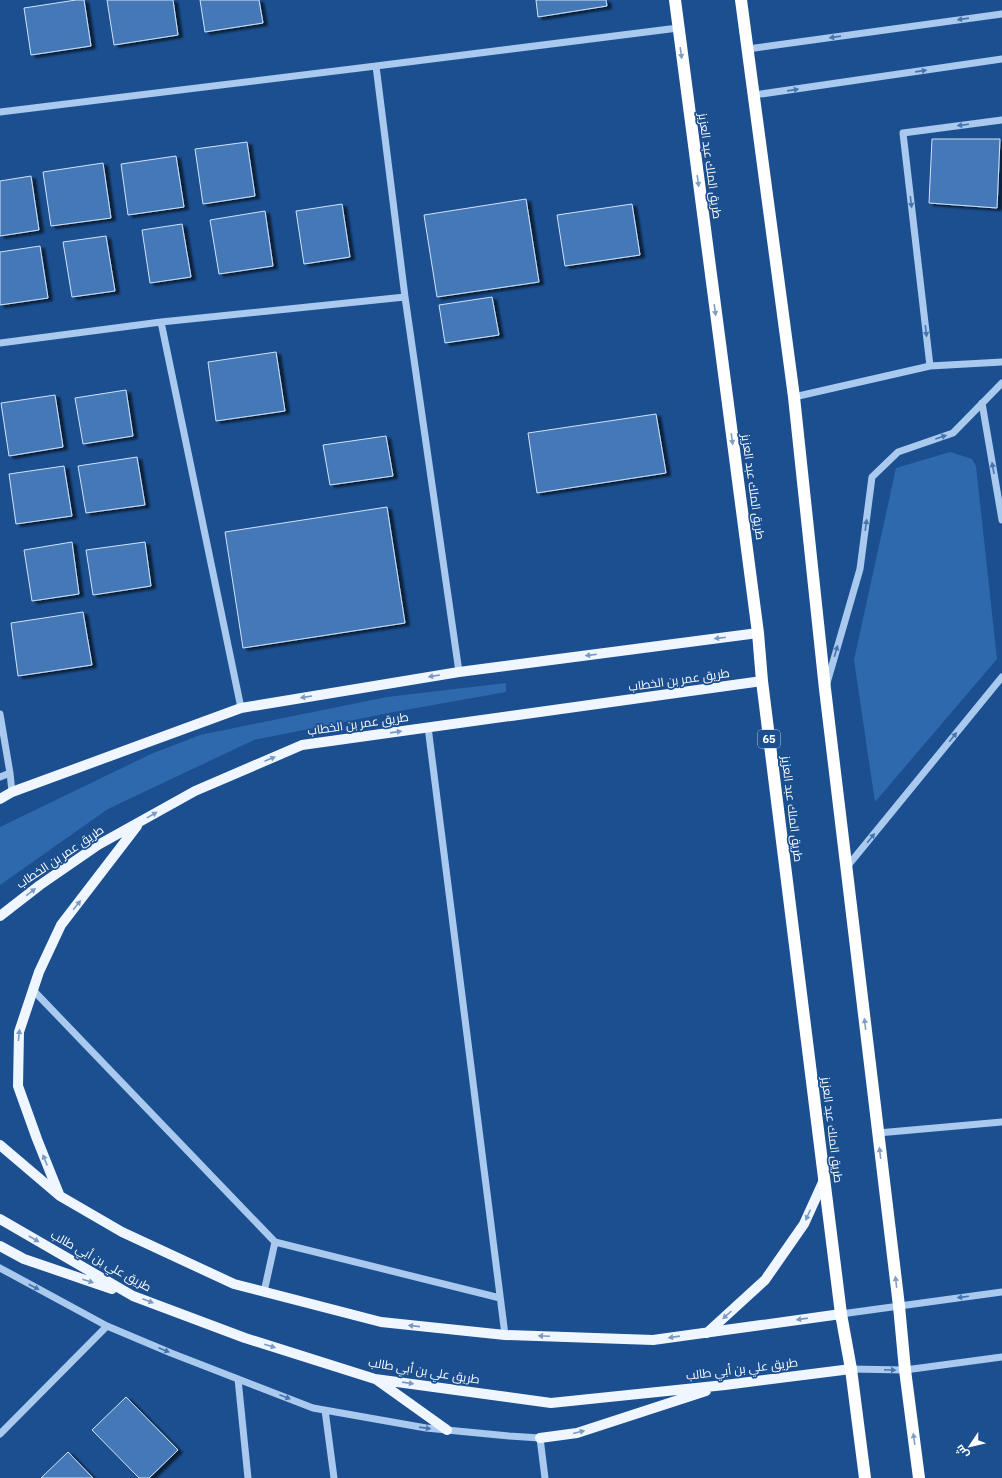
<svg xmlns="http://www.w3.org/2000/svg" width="1002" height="1478" font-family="'IBM Plex Sans',Cairo,sans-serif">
<defs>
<filter id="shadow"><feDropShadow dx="4.5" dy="2.5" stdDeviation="1" flood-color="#0009"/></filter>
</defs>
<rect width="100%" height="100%" fill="#1b4f8f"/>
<path fill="#2e69ad" d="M950 452 972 459 976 466 997 659 875 802 854 660 896 468Z
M506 683V692L394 712 254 740 108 809 0 885V827L151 754 200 735 387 697Z"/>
<path fill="#4478b7" stroke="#cfe3fa" filter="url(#shadow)" d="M76 0H84L91 46 31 55 24 8Z
M107 0H173L178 35 114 45Z
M200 0H259L263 23 205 32Z
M536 0H606L607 6 538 17Z
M932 139H1000L997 208 929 203Z
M247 142 255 196 203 204 195 149Z
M176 156 184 207 128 215 121 164Z
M103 163 111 218 51 226 43 172Z
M31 176 39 230 0 236V181Z
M526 199 539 282 437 297 424 215Z
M342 204 350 257 304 264 296 211Z
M632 204 640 255 565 266 557 215Z
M265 211 273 266 219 274 210 220Z
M182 224 191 277 150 283 142 230Z
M106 236 115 291 72 297 63 242Z
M40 246 48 298 0 305V252Z
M492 297 499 335 445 343 439 305Z
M276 352 285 411 216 421 208 362Z
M126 390 133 436 83 444 75 398Z
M55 395 63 447 9 456 1 403Z
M656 414 666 473 537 493 528 433Z
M386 436 393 476 330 485 323 445Z
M137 457 145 505 86 513 78 466Z
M64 466 72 516 16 524 9 474Z
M387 507 405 623 243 648 225 532Z
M72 542 79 594 32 601 24 550Z
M145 542 151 586 93 595 86 550Z
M83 612 92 665 18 676 11 623Z
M126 1397 178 1450 149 1478H139L92 1430Z
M68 1452 93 1478H41Z"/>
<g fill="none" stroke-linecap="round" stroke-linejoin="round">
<path stroke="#a9c9ee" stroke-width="7" d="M748 49 1002 14
M376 66 678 28
M754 95 1002 59
M0 112 376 66 405 297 459 672
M1002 120 903 133 930 366 1002 362
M161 322 241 708
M0 343 161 322 405 297
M794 397 930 366
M982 403 1002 520
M827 683 860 569 872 477 898 452 953 433 1002 383
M0 714 10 773 12 792
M428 727 505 1335
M0 777 10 773
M846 868 1002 677
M33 990 275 1242 500 1298
M878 1133 1002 1122
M0 1268 107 1326 171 1353 313 1408 426 1428 509 1436 540 1438 545 1478
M264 1292 275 1242
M841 1314 1002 1292
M851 1369 905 1370 1002 1357
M238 1379 248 1478
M325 1410 334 1478
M0 1434 107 1326"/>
<path stroke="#f0f6ff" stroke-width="10" d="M0 799 12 792 241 708 459 672 758 633
M0 916 40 885 98 845 195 791 302 745 762 681
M0 1145 60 1196 122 1232 234 1284 381 1322 505 1335 653 1340 841 1314
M59 1194 37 1139 18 1086 19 1032 39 972 61 925 137 826
M0 1219 133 1296 245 1338 375 1379 551 1403 725 1385 851 1369
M0 1246 24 1259 112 1289
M707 1333 765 1280 804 1224 824 1180
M377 1380 447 1430
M540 1438 577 1433 706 1391"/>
<path stroke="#fff" stroke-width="12" d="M675 0 758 633 762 681 841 1314 851 1369 865 1478
M741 0 794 397 825 689 899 1306 905 1370 919 1478"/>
</g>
<defs><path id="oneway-solid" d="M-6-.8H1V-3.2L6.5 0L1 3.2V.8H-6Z"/></defs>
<g fill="#4674ac">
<use href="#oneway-solid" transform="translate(963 19) rotate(172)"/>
<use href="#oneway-solid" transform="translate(835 37) rotate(172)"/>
<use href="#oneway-solid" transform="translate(921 71) rotate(-8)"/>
<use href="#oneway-solid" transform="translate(793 90) rotate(-8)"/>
<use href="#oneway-solid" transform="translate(963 125) rotate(173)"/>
<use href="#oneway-solid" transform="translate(911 202) rotate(83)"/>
<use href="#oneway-solid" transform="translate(926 331) rotate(83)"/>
<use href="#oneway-solid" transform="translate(941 437) rotate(-19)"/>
<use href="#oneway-solid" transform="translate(993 468) rotate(-100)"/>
<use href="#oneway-solid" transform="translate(866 525) rotate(-82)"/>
<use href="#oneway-solid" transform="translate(836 651) rotate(-74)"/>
<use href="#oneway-solid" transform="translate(953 737) rotate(-51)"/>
<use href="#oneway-solid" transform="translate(871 838) rotate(-51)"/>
<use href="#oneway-solid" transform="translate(34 1287) rotate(28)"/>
<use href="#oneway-solid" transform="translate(963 1297) rotate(173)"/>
<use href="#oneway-solid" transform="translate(164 1350) rotate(23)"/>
<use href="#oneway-solid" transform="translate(890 1370) rotate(2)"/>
<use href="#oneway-solid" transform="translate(285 1397) rotate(21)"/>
<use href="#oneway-solid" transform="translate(425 1428) rotate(8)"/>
</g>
<g fill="#829ec1">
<use href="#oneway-solid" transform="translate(681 53) rotate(82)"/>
<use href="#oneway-solid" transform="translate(698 181) rotate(82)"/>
<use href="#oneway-solid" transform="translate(715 310) rotate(82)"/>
<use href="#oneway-solid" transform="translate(732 439) rotate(82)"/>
<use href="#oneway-solid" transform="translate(865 1024) rotate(-97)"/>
<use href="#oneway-solid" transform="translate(880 1153) rotate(-97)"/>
<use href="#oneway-solid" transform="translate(896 1282) rotate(-97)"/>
<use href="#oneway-solid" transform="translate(914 1439) rotate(-98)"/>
</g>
<g fill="#7b9ac1">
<use href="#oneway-solid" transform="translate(720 638) rotate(173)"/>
<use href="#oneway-solid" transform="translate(591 655) rotate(173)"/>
<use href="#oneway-solid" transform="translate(434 676) rotate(171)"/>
<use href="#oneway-solid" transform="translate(306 697) rotate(171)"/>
<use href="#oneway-solid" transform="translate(396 732) rotate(-8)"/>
<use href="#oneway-solid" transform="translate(270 759) rotate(-23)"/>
<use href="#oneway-solid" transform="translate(152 815) rotate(-29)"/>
<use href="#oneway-solid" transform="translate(31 892) rotate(-38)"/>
<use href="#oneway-solid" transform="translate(77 905) rotate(-51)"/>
<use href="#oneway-solid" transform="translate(19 1035) rotate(-84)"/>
<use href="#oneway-solid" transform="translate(45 1160) rotate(-112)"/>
<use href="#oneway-solid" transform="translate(808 1215) rotate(114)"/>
<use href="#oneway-solid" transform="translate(34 1239) rotate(30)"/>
<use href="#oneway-solid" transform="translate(88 1281) rotate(18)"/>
<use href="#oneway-solid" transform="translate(148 1301) rotate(21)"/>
<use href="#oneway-solid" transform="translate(727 1315) rotate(138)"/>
<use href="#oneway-solid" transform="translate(802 1319) rotate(172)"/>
<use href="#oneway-solid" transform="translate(414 1326) rotate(-174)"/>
<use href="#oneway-solid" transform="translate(544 1336) rotate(-178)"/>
<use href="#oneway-solid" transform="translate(674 1337) rotate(172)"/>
<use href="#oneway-solid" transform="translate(270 1346) rotate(17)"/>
<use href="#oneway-solid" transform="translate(408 1383) rotate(8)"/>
<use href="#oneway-solid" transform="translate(579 1432) rotate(-14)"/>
</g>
<g text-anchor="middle" stroke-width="3.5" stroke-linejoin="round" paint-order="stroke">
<rect fill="#1b4f8f" stroke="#bbcadd" stroke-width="1" x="758" y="730" width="22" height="18" rx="3"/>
<g font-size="11" font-weight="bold" fill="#fff">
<text x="769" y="743">65</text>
</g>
<g font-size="12" fill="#fff" stroke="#1b4f8f">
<text transform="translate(710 166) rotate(82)" y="4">طريق الملك عبد العزيز</text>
<text transform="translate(753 487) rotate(82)" y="4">طريق الملك عبد العزيز</text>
<text transform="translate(679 680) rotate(-8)" y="4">طريق عمر بن الخطاب</text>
<text transform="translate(358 724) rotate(-8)" y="4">طريق عمر بن الخطاب</text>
<text transform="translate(792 809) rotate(83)" y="4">طريق الملك عبد العزيز</text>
<text transform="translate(60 857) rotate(-34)" y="4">طريق عمر بن الخطاب</text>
<text transform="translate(832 1130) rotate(83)" y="4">طريق الملك عبد العزيز</text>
<text transform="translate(101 1261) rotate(29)" y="4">طريق علي بن أبي طالب</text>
<text transform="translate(742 1369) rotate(-7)" y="4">طريق علي بن أبي طالب</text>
<text transform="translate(424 1371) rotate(9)" y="4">طريق علي بن أبي طالب</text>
</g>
</g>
<g transform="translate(970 1446) rotate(235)" stroke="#1b4f8f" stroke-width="3" paint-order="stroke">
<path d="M0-3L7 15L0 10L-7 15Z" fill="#ffffff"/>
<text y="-6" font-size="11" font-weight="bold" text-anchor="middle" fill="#ffffff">ش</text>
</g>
</svg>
